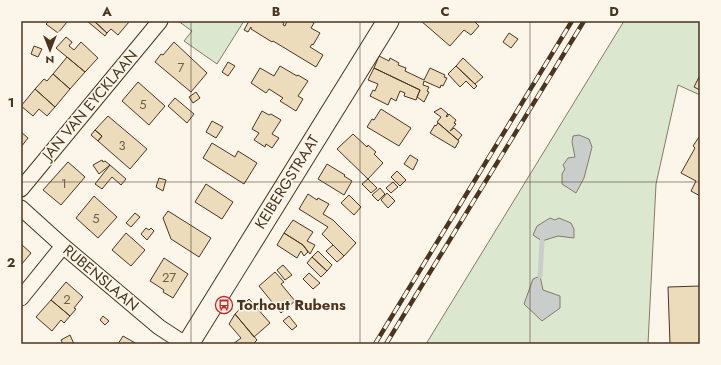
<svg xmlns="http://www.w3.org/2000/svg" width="721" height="365" font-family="Jost,sans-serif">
<rect width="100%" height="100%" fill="#fbf6e9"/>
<path fill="#dce7d0" stroke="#887966" d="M178 21H244L217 64 184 41 192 31Z
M624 21H700V95L678 85 656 184 648 344H426Z"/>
<path fill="#c9cecd" stroke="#887966" d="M579 135 589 139 592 147 584 178 576 193 562 184V174L565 169 563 165 568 158 575 157 572 142 573 136Z
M550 218 555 220 559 218 571 223 574 229V238L558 236 542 241 533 235 537 226Z
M540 276 543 290 560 296V308L542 321 524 304 533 279Z"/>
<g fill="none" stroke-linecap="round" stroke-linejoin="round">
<path stroke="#c9cecd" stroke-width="5" d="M540 276 542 241"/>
</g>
<path fill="#ecdcbc" stroke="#4a3520" d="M49 21H66L67 22 58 33 46 24Z
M87 21H94L107 33 105 36Z
M94 21H128L129 22 118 35 111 29 107 33Z
M249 21H280L284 23 283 25 285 26 287 21H311L314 23 311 28 320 33 313 45 312 44 310 47 323 55 316 67 273 41 272 42 251 29V27L248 32 244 30Z
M421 21H474L479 26 471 35 464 30 450 46Z
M509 33 518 39 511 48 503 42Z
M66 37 72 42 69 46 74 50 81 42 98 58 85 72 56 48Z
M174 42 207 73 191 92 155 62 161 54 163 55Z
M34 46 42 49 38 57 31 54Z
M379 56 389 61 390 58 399 63 398 65 406 68 405 71 424 80 430 68 445 75 444 77 447 78 443 86 441 85 440 88 424 81 423 85 429 87 427 91 429 92 424 102 417 97 420 90 374 68Z
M67 57 85 72 70 89 53 74Z
M463 58 483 77 475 84 456 66Z
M228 62 235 66 228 76 222 72Z
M280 66 297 76 298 75 308 81 298 96 303 99 296 111 280 101 283 98 269 89 266 93 251 83 260 68 274 76Z
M456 66 477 86 474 89 466 81 460 87 448 74Z
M374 68 420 90 416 100 404 96 405 93 400 91 396 101 391 98 388 105 370 96 373 90 375 91 378 84 368 80Z
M53 74 70 89 55 107 35 89 44 79 47 81Z
M700 75V90L694 87Z
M138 82 165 106 149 125 122 101Z
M35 89 55 107 47 116 39 109 33 116 21 106Z
M196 92 200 98 193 103 189 97Z
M175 98 194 114 187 123 168 106Z
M441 108 448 114 446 116 447 117 449 114 456 120 454 123 456 124 450 131 454 128 462 135 458 140 437 122 441 117 434 112Z
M381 109 411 128 399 146 367 127 372 119 374 120Z
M262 111 269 115 271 114 281 120 272 134 279 138 272 148 266 144 265 147 254 140 259 133 252 129Z
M108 116 147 149 130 169 98 141 102 136 95 130Z
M212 121 223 127 216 138 206 132Z
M438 123 459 141 455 148 430 133 435 125 436 126Z
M95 130 102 136 98 141 91 135Z
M21 132 28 138 21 147Z
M353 134 367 147 368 145 376 152 374 154 383 163 368 179 337 149Z
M699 137 700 138V196L691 191 696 181 681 173 695 148 693 146Z
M212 143 235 157 238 151 257 163 244 184 203 158Z
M410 155 418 160 413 170 404 164Z
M102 160 103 162 105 161 110 165 99 174 93 165Z
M68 162 85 177 61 205 43 190Z
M327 164 345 175 344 176 352 181 344 195 318 179Z
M110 165 126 179 121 185 112 177 102 189 95 184Z
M397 171 406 180 400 186 391 177Z
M159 178 166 180 163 191 156 187Z
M368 179 377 188 371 193 362 184Z
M393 182 398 187 391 193 386 188Z
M206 184 233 202 222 219 195 202Z
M380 188 385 194 378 201 372 195Z
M387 193 395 201 388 208 381 200Z
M308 194 317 200 318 198 329 204 323 214 333 220 356 243 344 256 322 234 328 227 299 209Z
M349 195 361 207 354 215 341 203Z
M94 196 117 217 98 238 76 218Z
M168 211 211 238 199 257 171 239 163 218Z
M135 213 140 217 131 227 126 223Z
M293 220 313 232 307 241 315 245 310 254 303 245 284 233Z
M146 228 149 230 151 228 154 231 147 240 141 234Z
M126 233 145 250 131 266 112 250Z
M284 233 303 245 308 252 304 256 301 251 297 258 277 245Z
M21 244 31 253 21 265Z
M333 245 344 256 337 262 326 251Z
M318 251 332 265 327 271 312 257Z
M312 257 327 271 321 277 307 263Z
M164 258 188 274 173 298 163 292 164 290 150 281Z
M283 265 292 275 285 280 277 270Z
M275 272 284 282 281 284 295 301 281 313 259 286Z
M309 273 320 283 313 289 303 279Z
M66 282 83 297 74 308 76 309 70 316 51 300Z
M700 286V344H670L668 287Z
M249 299 270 323 254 337 235 314Z
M51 300 70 316 64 323 61 320 52 331 36 317Z
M235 314 257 340 253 344H233L241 338 229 324Z
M103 316 109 321 105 325 100 320Z
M289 316 297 326 292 330 283 321Z
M70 335 74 344H63L61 340Z
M123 336 137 344H118Z"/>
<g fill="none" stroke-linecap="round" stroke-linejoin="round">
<g stroke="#4a3520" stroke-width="17">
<path id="street" d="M21 189 160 21
M21 208 63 246 159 327 185 344
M21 298 63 246"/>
</g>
<g stroke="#4a3520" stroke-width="23">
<path id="secondary" d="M188 344 388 21"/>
</g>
<use href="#street" stroke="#fbf6e9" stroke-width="15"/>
<use href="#secondary" stroke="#fbf6e9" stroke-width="21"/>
<g stroke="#4a3520" stroke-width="4.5">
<path id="rail" d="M375 344 572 21
M386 344 584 21"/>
</g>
<use href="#rail" stroke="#fbf6e9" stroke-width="3" stroke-dasharray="9" stroke-linecap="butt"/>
</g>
<path fill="none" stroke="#4a3520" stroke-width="1" stroke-opacity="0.55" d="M191 21V344M360 21V344M530 21V344M21 182H700"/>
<defs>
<g id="bus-ring" transform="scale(0.9)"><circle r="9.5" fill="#fbf6e9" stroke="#c62828" stroke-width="1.5"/><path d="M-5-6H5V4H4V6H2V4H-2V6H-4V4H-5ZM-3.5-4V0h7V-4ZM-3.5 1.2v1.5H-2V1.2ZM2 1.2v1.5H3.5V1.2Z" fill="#c62828"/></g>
</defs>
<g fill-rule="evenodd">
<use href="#bus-ring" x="224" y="305"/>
</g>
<g text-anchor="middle" stroke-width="3" stroke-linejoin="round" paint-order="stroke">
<g font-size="13" fill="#725f47">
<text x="181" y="72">7</text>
<text x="143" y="109">5</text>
<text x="122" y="150">3</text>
<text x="64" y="188">1</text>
<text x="96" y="223">5</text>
<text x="169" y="282">27</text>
<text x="67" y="304">2</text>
</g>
<g font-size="15" fill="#4a3520" stroke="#fbf6e9">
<text transform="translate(90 105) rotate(-50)" y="5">JAN VAN EYCKLAAN</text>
<text transform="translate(287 182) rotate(-58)" y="5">KEIBERGSTRAAT</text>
<text transform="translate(101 278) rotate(40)" y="5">RUBENSLAAN</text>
</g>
<g font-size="15" font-weight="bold" fill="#4a3520" stroke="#fbf6e9" text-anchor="start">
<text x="237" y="310">Torhout Rubens</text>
</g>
</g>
<rect width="721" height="365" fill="none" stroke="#fbf6e9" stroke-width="44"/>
<g transform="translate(50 50) rotate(180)" stroke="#fbf6e9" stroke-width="3" paint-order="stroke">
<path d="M0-3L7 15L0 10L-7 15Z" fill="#4a3520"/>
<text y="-6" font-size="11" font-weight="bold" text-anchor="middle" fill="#4a3520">N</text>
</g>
<rect x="22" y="22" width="677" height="321" fill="none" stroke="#4a3520" stroke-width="1.5"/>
<g font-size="13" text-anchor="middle" font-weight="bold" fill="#4a3520">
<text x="107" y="16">A</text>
<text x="276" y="16">B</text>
<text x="445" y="16">C</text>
<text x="614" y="16">D</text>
<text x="11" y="107">1</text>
<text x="11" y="267">2</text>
</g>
</svg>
